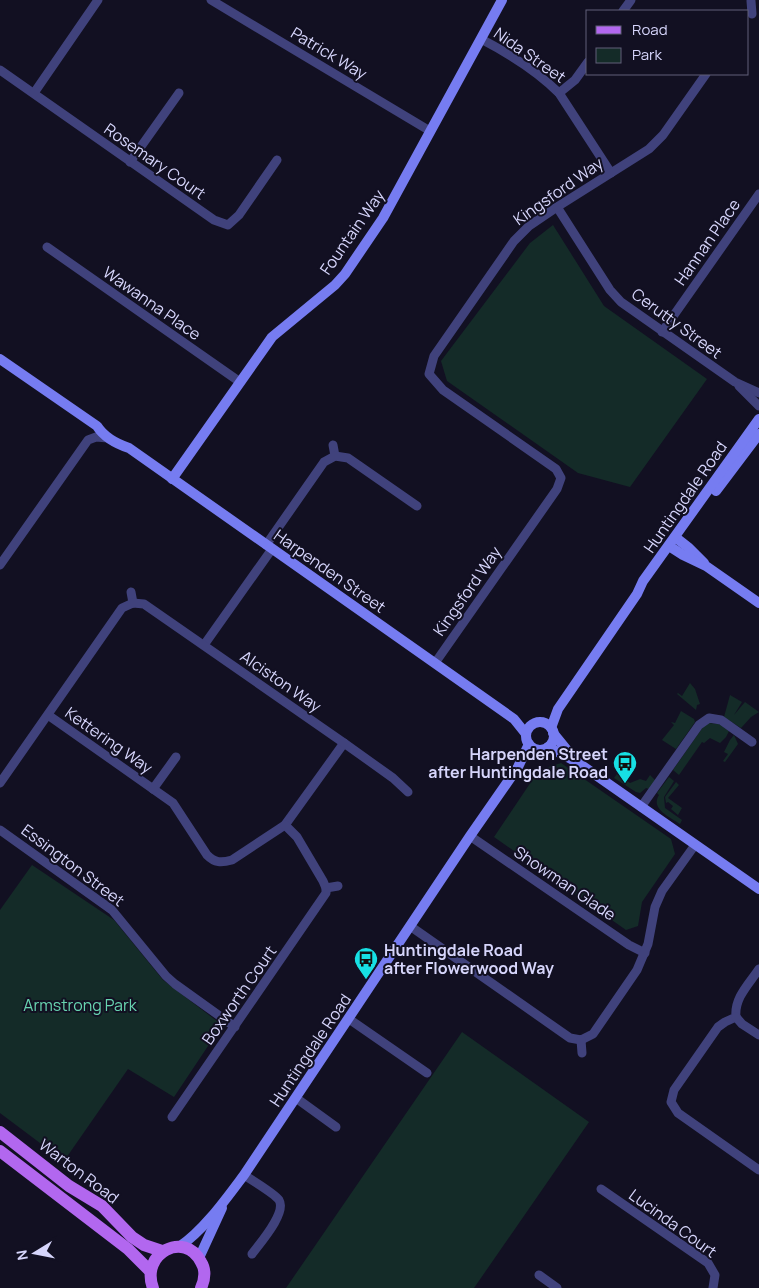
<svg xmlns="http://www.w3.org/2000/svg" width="759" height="1288" font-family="Manrope,sans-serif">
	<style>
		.green { fill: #142b28 }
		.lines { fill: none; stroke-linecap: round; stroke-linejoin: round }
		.street { stroke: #40427c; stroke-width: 9 }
		.secondary { stroke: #767cf1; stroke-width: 10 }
		.primary { stroke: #b267ef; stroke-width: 12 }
		.labels { text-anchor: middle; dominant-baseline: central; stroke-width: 4; stroke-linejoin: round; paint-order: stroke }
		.street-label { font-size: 16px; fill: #d6d5fb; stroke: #121022 }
		.poi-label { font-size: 16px; font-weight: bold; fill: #d6d5fb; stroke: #121022; text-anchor: end }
		.park-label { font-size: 16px; fill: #68d3b0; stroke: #121022 }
	</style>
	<rect width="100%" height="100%" fill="#121022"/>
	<!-- green -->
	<g class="green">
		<polygon points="553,225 604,306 707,379 630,487 578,473 447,381 441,361 530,243"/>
		<polygon points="690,683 695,689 700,704 697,705 696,710 677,694 678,693 682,696"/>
		<polygon points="730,695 742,702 734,715 745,702 759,712 751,717 741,728 724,717"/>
		<polygon points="681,711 694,719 695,722 676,749 662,740 674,725 671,722 675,723"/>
		<polygon points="708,723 719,724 729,731 726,737 720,743 710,738 704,743 702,742 679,775 673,770 703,727"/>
		<polygon points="734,735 738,744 725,762 723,761 728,754 724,752 730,740"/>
		<polygon points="561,763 671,839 675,854 642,902 638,926 626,930 494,837 539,770"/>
		<polygon points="617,774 630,783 640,779 646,781 650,775 655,780 649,789 646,788 640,793 636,792 614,778"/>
		<path d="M669 777 674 781 664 797 665 808 682 820 680 824C670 817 650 809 659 795L657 793Z"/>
		<polygon points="676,782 679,785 668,798 682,808 678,815 671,809 673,806 668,802 666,803 665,797"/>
		<polygon points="32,865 114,920 163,980 222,1025 174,1097 128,1069 64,1161 0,1113 0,910"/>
		<polygon points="462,1032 589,1122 474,1288 286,1288"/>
	</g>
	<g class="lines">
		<!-- street -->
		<g class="street">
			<polyline points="211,0 430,131"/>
			<polyline points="751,1 752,14"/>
			<polyline points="623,11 631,0"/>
			<path d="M481 39C508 53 537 71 559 93L611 173"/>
			<polyline points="0,70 214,220 228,225 239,215 277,160"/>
			<polyline points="34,93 98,0"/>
			<polyline points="559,93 575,80 588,62"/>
			<polyline points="130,162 179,93"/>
			<polyline points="557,207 610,290 621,302 735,382 759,393"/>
			<polyline points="47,247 240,382"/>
			<polyline points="662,332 759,194"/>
			<polyline points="739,386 759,406"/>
			<polyline points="333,445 335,456"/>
			<polyline points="266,545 324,462 335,456 348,458 417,506"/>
			<polyline points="0,565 88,440 96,437 108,438"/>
			<polyline points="131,592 133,603"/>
			<polyline points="204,645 272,549"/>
			<polyline points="435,663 557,489 561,478 556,469 443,390 429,374 434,356 514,241 529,226 557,207 649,149 663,135 706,74"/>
			<path d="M48 715 173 803 207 855C215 863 221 863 232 860L285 825 344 743"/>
			<polyline points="0,783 122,608 133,603 144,604 344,743 393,778 408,792"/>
			<polyline points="153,789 176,757"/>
			<polyline points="641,807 699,725 709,718 721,720 752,742"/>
			<polyline points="0,830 112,910 166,976 175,984 235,1027"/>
			<polyline points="470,836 629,945 645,953"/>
			<polyline points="326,888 338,886"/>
			<polyline points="410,926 570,1038 581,1040 593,1034 637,970 648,944 655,907 662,891 695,845"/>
			<path d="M759 969C749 984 734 998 736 1017L725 1022 718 1027 674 1090 671 1102 678 1113 759 1170"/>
			<polyline points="736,1017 742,1024 759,1035"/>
			<polyline points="349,1019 427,1073"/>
			<polyline points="581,1040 582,1053"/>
			<polyline points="296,1098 336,1127"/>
			<polyline points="172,1117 326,893 326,888 323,881 297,837 285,825"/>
			<path d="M244 1175C252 1180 275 1194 279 1200 287 1213 260 1243 252 1254"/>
			<polyline points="601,1189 708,1263 715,1275 713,1288"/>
			<polyline points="539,1275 557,1288"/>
		</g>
		<!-- secondary -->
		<g class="secondary">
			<path d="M0 359 97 426C104 437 117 444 129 448L514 719 526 734"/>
			<polyline points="172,479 272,337 335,285 345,274 383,218 502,0"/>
			<polyline points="716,491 759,434"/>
			<polyline points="675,537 689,548 704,563"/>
			<polyline points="669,546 683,555 706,566 759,603"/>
			<circle cx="540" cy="736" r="14"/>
			<polyline points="551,728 558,709 637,594 643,581 759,419"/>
			<polyline points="553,733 575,760"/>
			<polyline points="548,747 577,762 759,889"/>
			<path d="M179 1247C204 1230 226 1199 244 1175L470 836 518 767 529 744"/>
			<polyline points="199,1258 222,1208"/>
		</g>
		<!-- primary -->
		<g class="primary">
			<polyline points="0,1132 69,1186 102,1206 132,1237 144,1245 162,1251"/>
			<polyline points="0,1151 128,1249 150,1271"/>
			<path d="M153 1288C140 1253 185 1230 201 1262 206 1270 205 1279 201 1288"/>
		</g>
	</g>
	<!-- icons -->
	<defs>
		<g id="bus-pin" transform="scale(1.25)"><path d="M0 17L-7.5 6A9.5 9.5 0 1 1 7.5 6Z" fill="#17e0e4" stroke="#121022"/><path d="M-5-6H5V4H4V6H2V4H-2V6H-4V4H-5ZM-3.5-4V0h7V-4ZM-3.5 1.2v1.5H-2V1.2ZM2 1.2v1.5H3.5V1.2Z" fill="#111"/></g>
	</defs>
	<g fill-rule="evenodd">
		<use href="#bus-pin" x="625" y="763"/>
		<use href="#bus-pin" x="366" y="959"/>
	</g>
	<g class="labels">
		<!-- street labels -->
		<g class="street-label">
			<text transform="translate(329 53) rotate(31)">Patrick Way</text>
			<text transform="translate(530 55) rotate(35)">Nida Street</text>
			<text transform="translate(155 161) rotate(35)">Rosemary Court</text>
			<text transform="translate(558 191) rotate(-35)">Kingsford Way</text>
			<text transform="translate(352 232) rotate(-55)">Fountain Way</text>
			<text transform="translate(707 242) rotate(-55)">Hannan Place</text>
			<text transform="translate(152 303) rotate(35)">Wawanna Place</text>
			<text transform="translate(677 323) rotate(36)">Cerutty Street</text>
			<text transform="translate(685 497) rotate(-55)">Huntingdale Road</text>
			<text transform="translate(330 571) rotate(35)">Harpenden Street</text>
			<text transform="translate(467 591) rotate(-55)">Kingsford Way</text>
			<text transform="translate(281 681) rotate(35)">Alciston Way</text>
			<text transform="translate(109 740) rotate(35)">Kettering Way</text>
			<text transform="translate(73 865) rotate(37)">Essington Street</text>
			<text transform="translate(565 883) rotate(34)">Showman Glade</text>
			<text transform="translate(239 995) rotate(-55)">Boxworth Court</text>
			<text transform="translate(310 1050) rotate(-56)">Huntingdale Road</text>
			<text transform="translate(79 1171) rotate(37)">Warton Road</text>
			<text transform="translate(673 1223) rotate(36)">Lucinda Court</text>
		</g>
		<!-- poi labels -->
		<g class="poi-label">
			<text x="608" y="754">Harpenden Street<tspan x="608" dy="18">after Huntingdale Road</tspan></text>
			<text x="384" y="950" text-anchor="start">Huntingdale Road<tspan x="384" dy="18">after Flowerwood Way</tspan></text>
		</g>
		<!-- park labels -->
		<g class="park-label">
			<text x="80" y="1005">Armstrong Park</text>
		</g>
	</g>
	<!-- legend -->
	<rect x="586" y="10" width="162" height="65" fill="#121022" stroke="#605f79"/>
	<rect x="596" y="26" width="25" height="8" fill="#b267ef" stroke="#605f79"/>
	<text x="632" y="35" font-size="15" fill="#d6d5fb">Road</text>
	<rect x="596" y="48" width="25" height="15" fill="#142b28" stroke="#605f79"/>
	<text x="632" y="60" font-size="15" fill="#d6d5fb">Park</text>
	<!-- north arrow -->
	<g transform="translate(35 1253) rotate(260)" stroke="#121022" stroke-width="4" paint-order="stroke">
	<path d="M0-4L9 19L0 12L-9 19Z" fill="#d6d5fb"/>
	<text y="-8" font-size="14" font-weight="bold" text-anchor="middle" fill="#d6d5fb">N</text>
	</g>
</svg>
